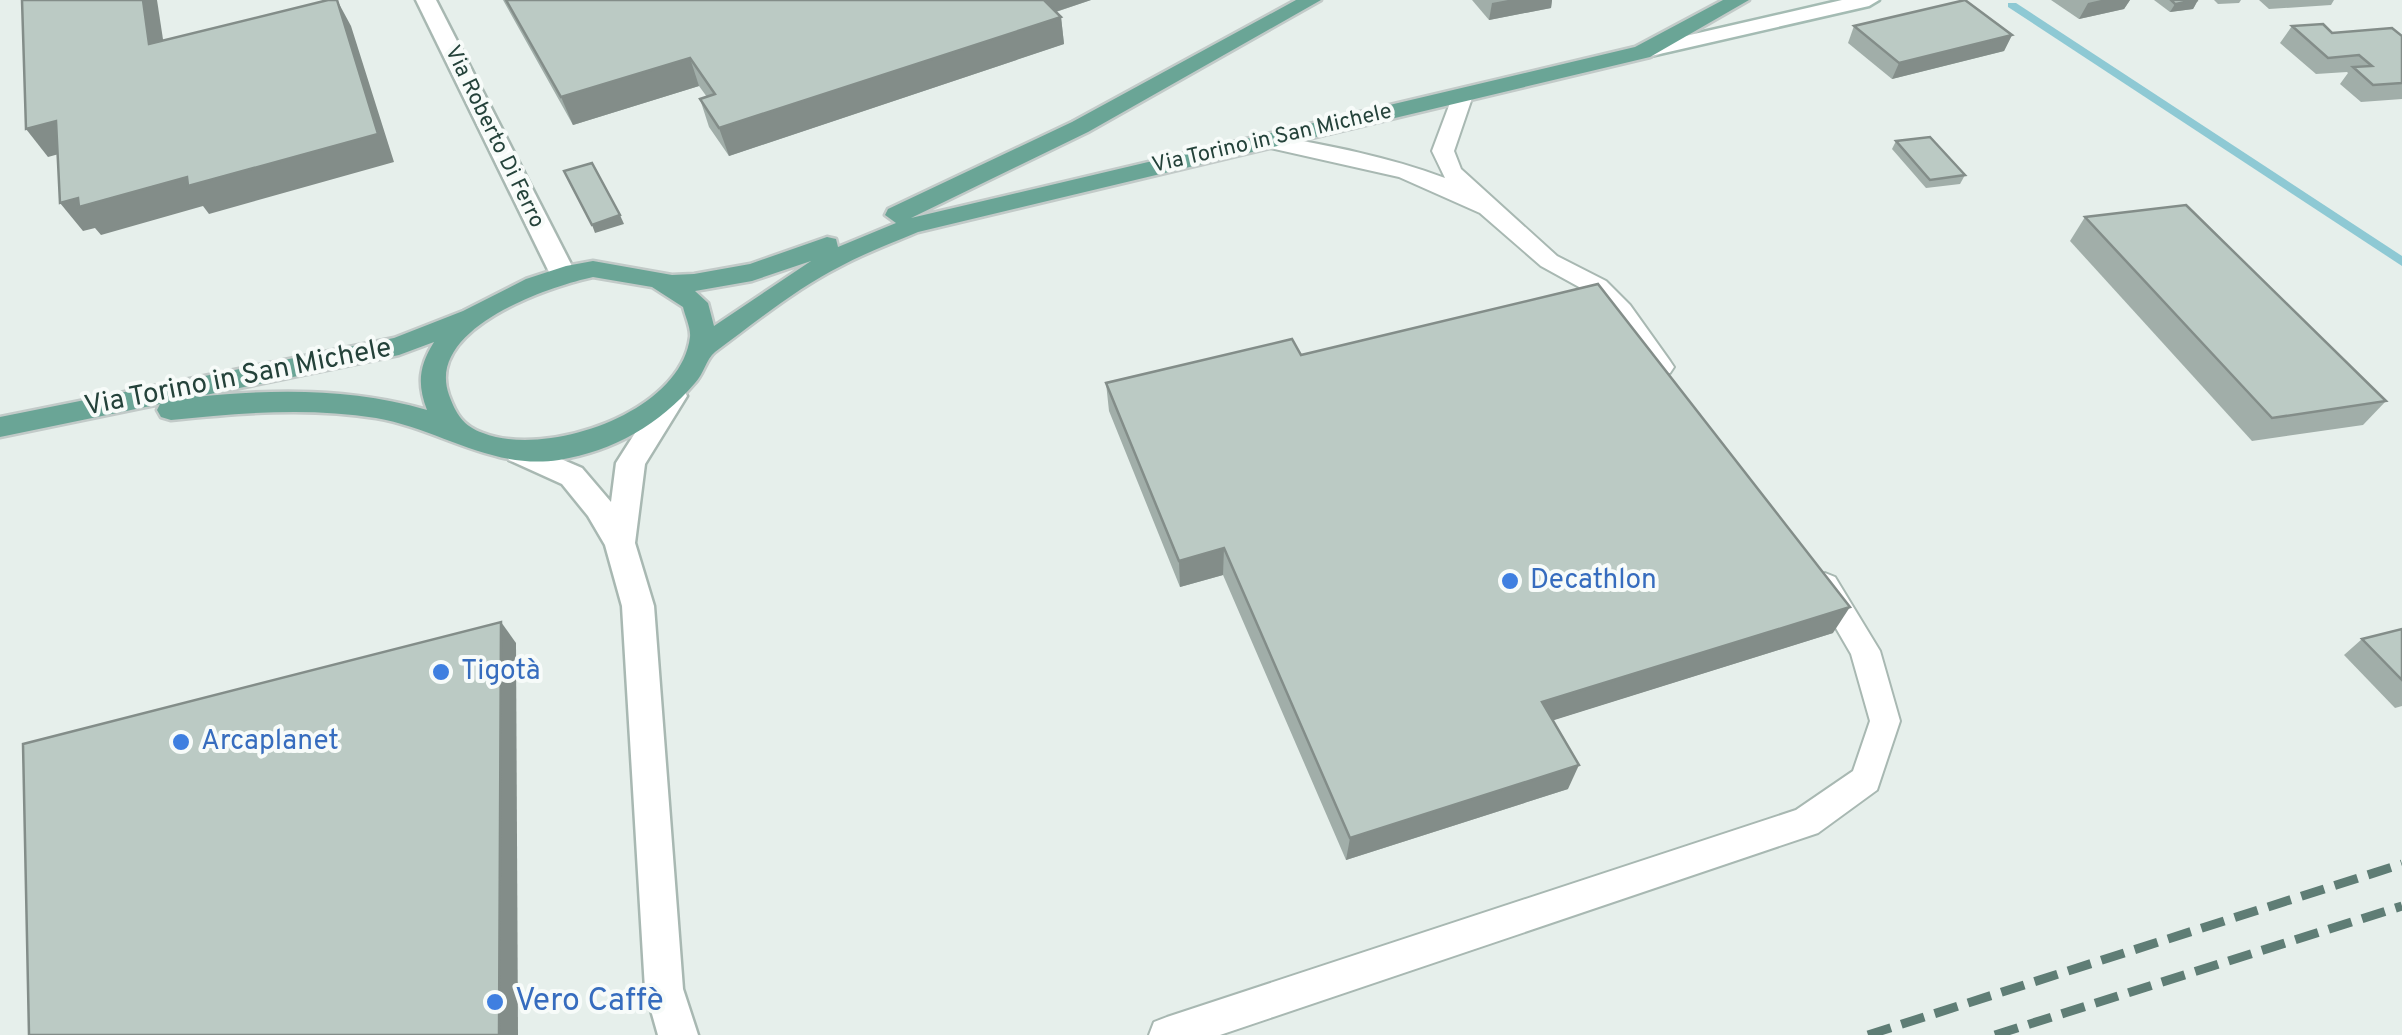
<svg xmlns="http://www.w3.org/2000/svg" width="2402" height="1035" font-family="Overpass,sans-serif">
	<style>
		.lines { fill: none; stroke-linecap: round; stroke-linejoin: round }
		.stream { fill: #8ec9d4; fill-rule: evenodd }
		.lane-casing { stroke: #a8b8b2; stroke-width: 4 }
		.street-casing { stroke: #a8b8b2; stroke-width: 5 }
		.secondary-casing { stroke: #a4bbb3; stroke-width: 5 }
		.primary-casing { stroke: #c2cac8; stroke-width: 5 }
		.lane { fill: #fff; fill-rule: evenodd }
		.street { fill: #fff; fill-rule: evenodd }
		.secondary { fill: #fff; fill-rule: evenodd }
		.primary { fill: #6aa596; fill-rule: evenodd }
		.rail { stroke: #5f7d75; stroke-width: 9; stroke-dasharray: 24 11; stroke-linecap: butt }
		.wall { fill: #a1aea9 }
		.shaded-wall { fill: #838d89 }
		.building { fill: #bbcac4; stroke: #838d89; stroke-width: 2.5 }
		.shop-dot { fill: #3f7fe0; stroke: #f7fbf9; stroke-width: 4 }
		.labels { text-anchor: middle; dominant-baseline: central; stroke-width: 8; stroke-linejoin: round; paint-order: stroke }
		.far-street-label { font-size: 22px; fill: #24423a; stroke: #f7fbf9 }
		.street-label { font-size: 28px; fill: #24423a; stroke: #f7fbf9 }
		.shop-label { font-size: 28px; fill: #366cbe; stroke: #f7fbf9; text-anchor: start }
		.near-shop-label { font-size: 32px; fill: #366cbe; stroke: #f7fbf9; text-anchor: start }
	</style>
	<rect width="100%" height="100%" fill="#e6efeb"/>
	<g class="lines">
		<!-- stream -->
		<polygon class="stream" points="2008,3 2016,3 2402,256 2402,266 2008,7"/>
		<!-- lane casing -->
		<g class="lane-casing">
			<g id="lane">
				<path d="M1463 89 1473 95 1454 151 1461 169 1557 256 1606 281 1630 305 1670 361 1674 367 1670 373H1652L1612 317 1590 293 1541 266 1480 213 1399 177 1257 145 1254 140 1265 134C1326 145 1387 156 1445 178L1432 151 1453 95Z"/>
				<polygon points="1825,573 1835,577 1880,651 1900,721 1877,790 1818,833 1220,1035 1149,1035 1154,1022 1167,1017 1796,810 1853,771 1870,721 1851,654 1811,585 1815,577"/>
			</g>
		</g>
		<!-- street casing -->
		<g class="street-casing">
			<g id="street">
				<polygon points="416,0 436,0 576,274 572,280 554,280 550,274"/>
				<polygon points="673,386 683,389 687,396 645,464 635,543 654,606 683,989 698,1035 658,1035 645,989 622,606 605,545 588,516 562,484 509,460 505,452 509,444 519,441 582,468 611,502 616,463 663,389"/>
			</g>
		</g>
		<!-- secondary casing -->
		<g class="secondary-casing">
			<polygon id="secondary" points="1842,0 1879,0 1869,6 1642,58 1631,52 1642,46"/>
		</g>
		<!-- primary casing -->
		<g class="primary-casing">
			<path id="primary" d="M1296 0H1321L1088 132 911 218 1635 47 1723 0H1749L1650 57 918 232C892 243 865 253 841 266 797 288 754 323 715 352 706 359 704 374 695 383 660 424 614 451 559 460 491 470 440 429 376 418 308 407 239 413 171 420L161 417 157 410 160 404 0 437V417L394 338 463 311 526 279 566 266 593 261 672 275 694 274 750 264 827 237 836 239 838 247 896 223 885 215 888 209 1072 122ZM811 261 714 326 708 303 695 291 752 281ZM593 277 652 287 683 307C685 316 691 328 690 337 681 413 546 458 483 433 463 426 456 414 449 395 425 329 547 287 593 277ZM434 342C419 366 417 384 427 410 351 388 274 389 196 397L399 355Z"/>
		</g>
		<!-- lane -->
		<use href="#lane" class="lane"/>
		<!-- street -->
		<use href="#street" class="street"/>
		<!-- secondary -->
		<use href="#secondary" class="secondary"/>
		<!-- primary -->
		<use href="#primary" class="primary"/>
		<!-- rail -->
		<g class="rail">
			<polyline points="1868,1035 2402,864"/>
			<polyline points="1995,1035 2402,906"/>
		</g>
	</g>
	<!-- wall -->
	<g class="wall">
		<polygon points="503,0 1091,0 1056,12 1061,17 1064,44 729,156 709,127 700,99 707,97 699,86 573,125"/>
		<polygon points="1472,0 1552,0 1551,8 1489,20"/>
		<polygon points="2051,0 2130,0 2124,9 2079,19"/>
		<polygon points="2154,0 2198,0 2193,9 2170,12"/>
		<polygon points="2214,0 2241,0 2239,3 2218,4"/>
		<polygon points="2259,0 2334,0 2331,5 2269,9"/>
		<polygon points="1854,26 2012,35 2004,51 1892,79 1848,43"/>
		<polygon points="2292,26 2332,33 2402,36 2402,99 2361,102 2340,84 2348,73 2347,72 2316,74 2280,43"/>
		<polygon points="1896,141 1965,175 1960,184 1926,188 1892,149"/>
		<polygon points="2085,217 2386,401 2363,425 2252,441 2070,241"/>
		<polygon points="1301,355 1833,633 1553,720 1568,789 1346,860 1223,575 1180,587 1109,411 1106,383"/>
		<polygon points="2402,629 2402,706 2395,708 2344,655 2362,639"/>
	</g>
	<!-- shaded-wall -->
	<g class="shaded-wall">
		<polygon points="143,0 157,0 168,72 149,44"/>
		<polygon points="337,0 351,26 394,162 209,214 203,206 101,235 95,228 83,231 60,203"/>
		<polygon points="1035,0 1091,0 1037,18"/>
		<polygon points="1508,0 1552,0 1551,8 1489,20 1492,3"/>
		<polygon points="2101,0 2130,0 2124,9 2079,19 2088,3"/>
		<polygon points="2198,0 2193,9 2170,12 2175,4"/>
		<polygon points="1061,17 1064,44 729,156 719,128"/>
		<polygon points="2012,35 2004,51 1892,79 1899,63"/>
		<polygon points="690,58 699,86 573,125 561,97"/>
		<polygon points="56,121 77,149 48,157 26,129"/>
		<polygon points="620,215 624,224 595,233 592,225"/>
		<polygon points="1224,548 1223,575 1180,587 1179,561"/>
		<polygon points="1850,607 1833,633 1532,727 1542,702"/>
		<polygon points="501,622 516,643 518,1035 499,1035"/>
		<polygon points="1579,765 1568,789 1346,860 1350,838"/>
	</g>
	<!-- building -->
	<g class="building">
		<polygon points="22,0 143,0 149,44 328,0 337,0 378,134 188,186 187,177 79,207 78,198 60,203 56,121 26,129"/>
		<polygon points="506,0 1044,0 1061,17 719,128 700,99 715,94 690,58 561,97"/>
		<polygon points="1965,0 2012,35 1899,63 1854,26"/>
		<polygon points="2171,0 2198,0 2175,4"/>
		<polygon points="2323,24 2332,33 2392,28 2402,36 2402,83 2373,85 2353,67 2372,66 2359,55 2328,58 2292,26"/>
		<polygon points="1930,137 1965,175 1930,180 1896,141"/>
		<polygon points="592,163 620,215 592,225 564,171"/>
		<polygon points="2186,205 2386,401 2272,418 2085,217"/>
		<polygon points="1598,284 1850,607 1542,702 1579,765 1350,838 1224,548 1179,561 1106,383 1292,339 1301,355"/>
		<polygon points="501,622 499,1035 29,1035 23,744"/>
		<polygon points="2402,629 2402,680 2362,639"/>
	</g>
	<!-- markers -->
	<g class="shop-dot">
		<circle cx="1510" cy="581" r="10"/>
		<circle cx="441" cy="672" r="10"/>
		<circle cx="181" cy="742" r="10"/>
		<circle cx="495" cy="1002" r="10"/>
	</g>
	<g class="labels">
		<!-- far-street labels -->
		<g class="far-street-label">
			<text transform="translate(494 137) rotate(64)">Via Roberto Di Ferro</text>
			<text transform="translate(1272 139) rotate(-13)">Via Torino in San Michele</text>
		</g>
		<!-- street labels -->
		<g class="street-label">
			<text transform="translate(238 378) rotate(-11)">Via Torino in San Michele</text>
		</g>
		<!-- shop labels -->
		<g class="shop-label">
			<text x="1530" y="581">Decathlon</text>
			<text x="461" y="672">Tigotà</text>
			<text x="201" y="742">Arcaplanet</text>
		</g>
		<!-- near-shop labels -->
		<g class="near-shop-label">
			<text x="515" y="1002">Vero Caffè</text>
		</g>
	</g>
</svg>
